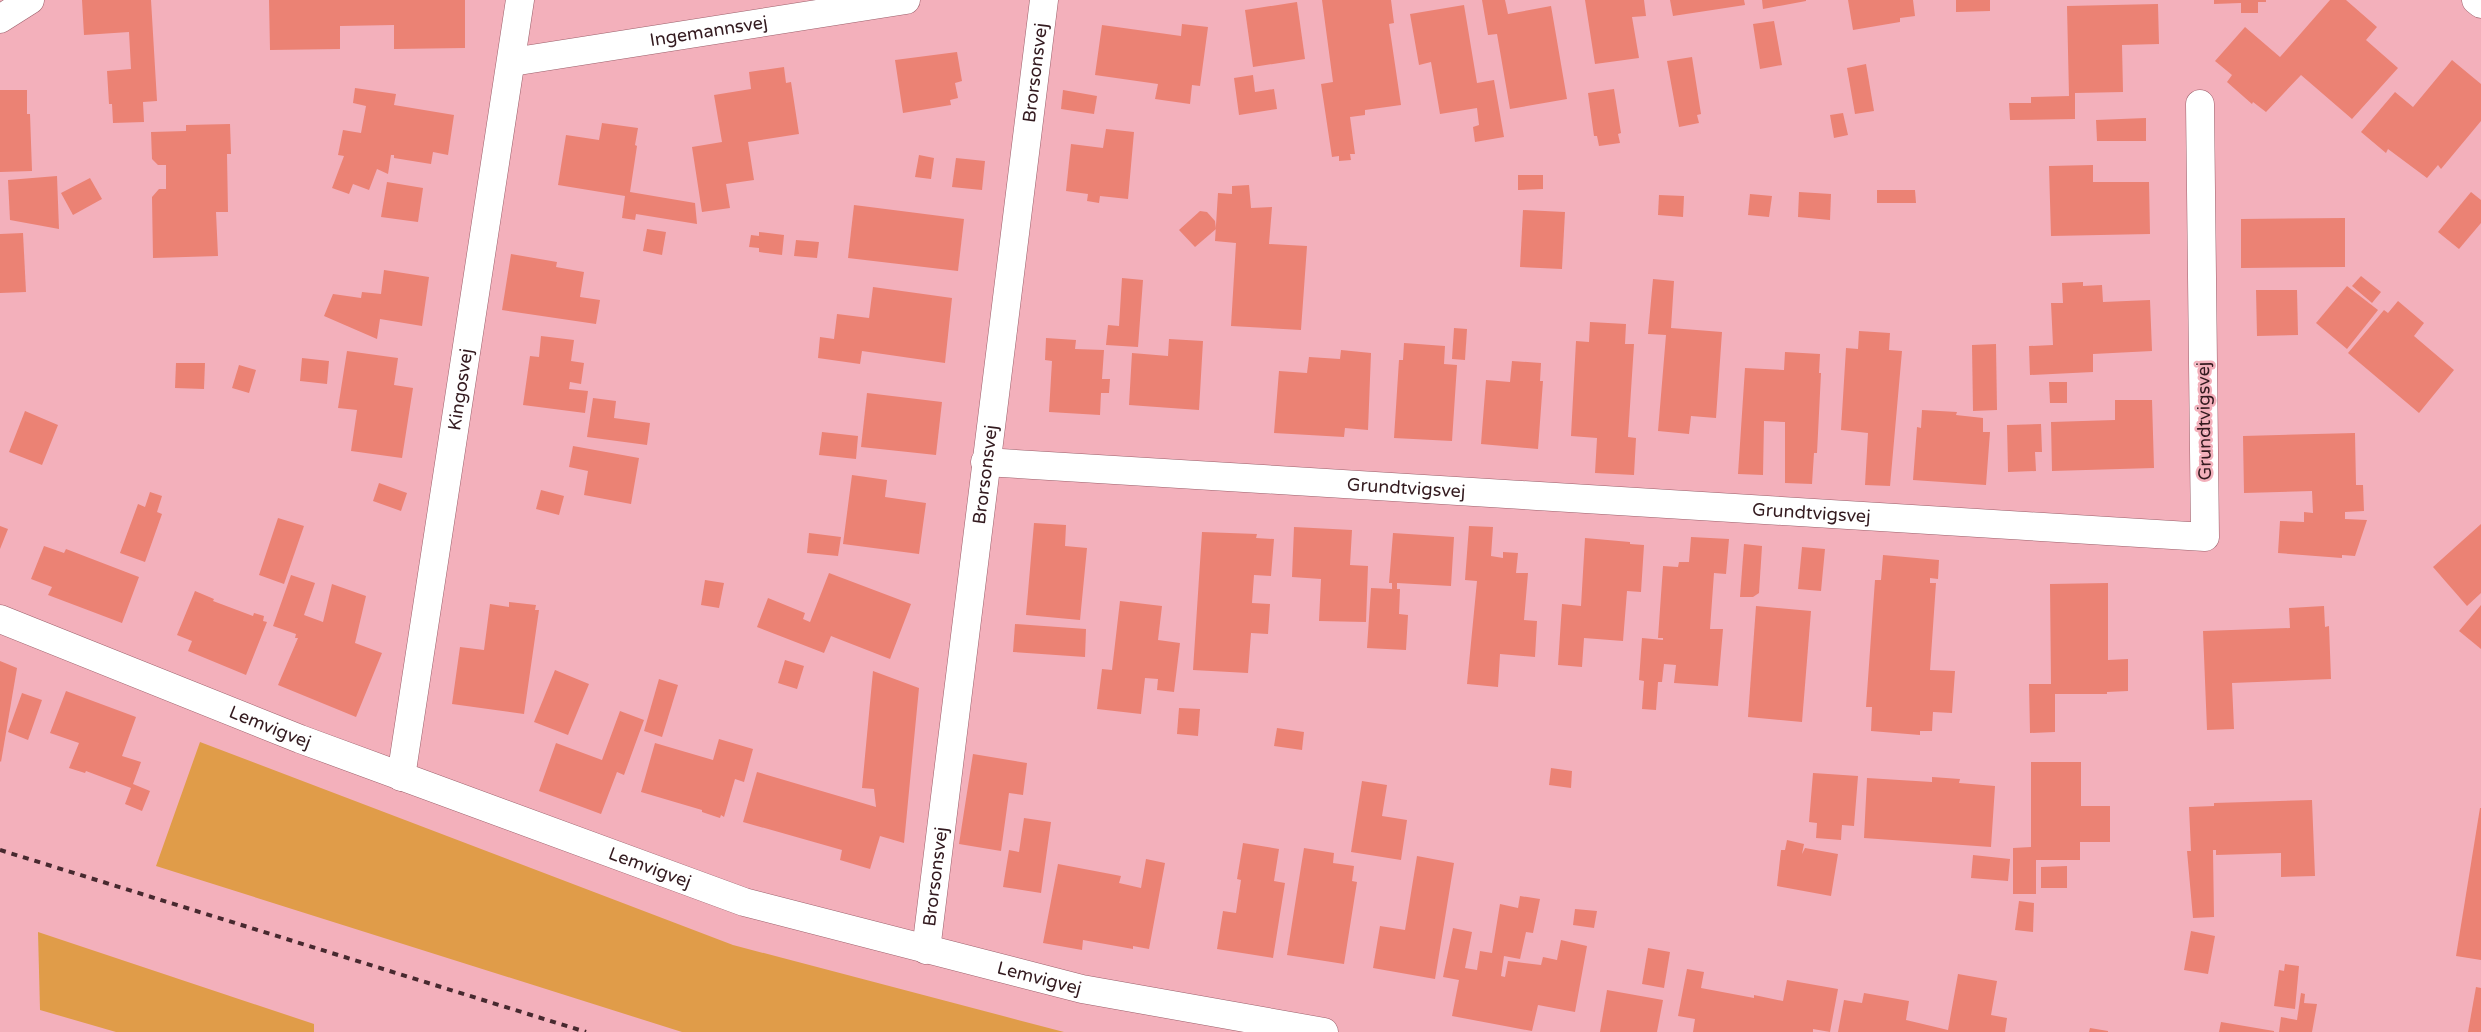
<svg xmlns="http://www.w3.org/2000/svg" width="2481" height="1032" font-family="'Varela Round',sans-serif">
	<style>
		.green { fill: #e09c49 }
		.building { fill: #eb8274 }
		.lines { fill: none; stroke-linecap: round; stroke-linejoin: round }
		.minor-casing { stroke: #9b5f6a; stroke-width: 29 }
		.minor { stroke: #fff; stroke-width: 28 }
		.rail { stroke: #47292f; stroke-width: 4; stroke-dasharray: 6 6; stroke-linecap: butt }
		.labels { text-anchor: middle; dominant-baseline: central; stroke-width: 5; stroke-linejoin: round; paint-order: stroke }
		.street-label { font-size: 18px; fill: #331a1f; stroke: #f3b0bb }
	</style>
	<rect width="100%" height="100%" fill="#f3b0bb"/>
	<!-- green -->
	<g class="green">
		<polygon points="200,742 733,945 1064,1032 682,1032 156,866"/>
		<polygon points="38,932 314,1024 314,1032 116,1032 40,1010"/>
	</g>
	<!-- building -->
	<g class="building">
		<polygon points="82,0 151,0 157,101 143,102 144,122 113,123 112,104 109,104 107,71 131,69 129,32 84,35"/>
		<polygon points="269,0 465,0 465,48 394,49 394,25 340,26 340,49 270,50"/>
		<polygon points="1322,0 1391,0 1394,23 1389,24 1401,105 1365,110 1365,115 1350,117 1355,154 1350,154 1351,160 1339,161 1339,156 1332,157 1321,84 1333,82"/>
		<polygon points="1482,0 1505,0 1508,14 1551,6 1567,99 1510,109 1497,34 1488,35"/>
		<polygon points="1585,0 1644,0 1646,16 1632,17 1639,58 1595,64"/>
		<polygon points="1670,0 1744,0 1745,5 1673,16"/>
		<polygon points="1762,0 1806,0 1806,1 1763,9"/>
		<polygon points="1848,0 1913,0 1915,16 1900,18 1900,22 1853,30"/>
		<polygon points="1956,0 1990,0 1990,11 1956,12"/>
		<polygon points="2214,0 2266,0 2266,2 2258,2 2258,13 2241,13 2241,3 2214,4"/>
		<polygon points="2330,0 2346,0 2377,27 2366,40 2398,68 2352,119 2301,75 2266,112 2253,102 2252,104 2227,82 2232,75 2215,61 2245,27 2280,57"/>
		<polygon points="1297,2 1305,59 1253,67 1245,10"/>
		<polygon points="2158,4 2159,44 2122,45 2123,92 2075,93 2075,119 2010,120 2009,103 2031,103 2031,97 2069,96 2067,6"/>
		<polygon points="1464,5 1477,83 1494,80 1504,137 1475,142 1473,127 1479,125 1477,108 1440,114 1431,62 1419,65 1410,14"/>
		<polygon points="1774,21 1782,65 1760,69 1753,24"/>
		<polygon points="1182,24 1208,27 1200,86 1192,85 1190,104 1155,99 1158,84 1095,75 1102,25 1181,36"/>
		<polygon points="957,52 962,81 955,83 958,98 950,100 951,105 903,113 895,60"/>
		<polygon points="1692,57 1701,114 1697,115 1699,123 1679,127 1667,61"/>
		<polygon points="2452,60 2481,84 2481,121 2441,169 2438,165 2427,178 2388,149 2386,153 2361,132 2395,92 2413,107"/>
		<polygon points="1866,64 1874,111 1855,114 1847,68"/>
		<polygon points="784,67 786,83 791,82 799,134 748,142 754,180 726,184 730,208 702,212 692,147 722,142 714,95 751,89 749,72"/>
		<polygon points="1253,75 1255,92 1274,89 1277,109 1239,115 1234,78"/>
		<polygon points="355,88 396,94 394,105 454,115 448,155 433,152 431,164 394,158 394,155 391,155 388,174 377,169 369,190 353,184 349,194 332,188 344,156 338,155 343,130 361,133 366,106 353,103"/>
		<polygon points="1614,89 1621,133 1618,134 1620,143 1599,146 1597,136 1594,136 1588,93"/>
		<polygon points="0,90 27,90 27,114 30,114 32,171 0,172"/>
		<polygon points="1063,90 1097,96 1094,114 1061,109"/>
		<polygon points="1843,113 1848,135 1834,138 1830,115"/>
		<polygon points="2146,118 2146,141 2097,141 2096,120"/>
		<polygon points="602,123 638,128 635,145 637,146 630,192 695,203 697,224 636,214 635,220 622,218 625,196 558,185 566,135 599,140"/>
		<polygon points="230,124 231,154 227,154 228,212 216,212 218,256 153,258 152,197 159,189 166,189 166,165 158,165 152,159 151,132 186,131 186,125"/>
		<polygon points="1106,129 1134,132 1128,199 1100,196 1099,203 1087,201 1088,194 1066,191 1071,144 1103,148"/>
		<polygon points="919,155 934,158 931,179 915,177"/>
		<polygon points="956,158 985,161 982,190 952,187"/>
		<polygon points="2093,165 2093,182 2149,182 2150,234 2051,236 2049,166"/>
		<polygon points="1518,175 1543,175 1543,189 1518,190"/>
		<polygon points="57,176 59,229 10,220 8,180"/>
		<polygon points="90,178 102,199 73,215 61,193"/>
		<polygon points="387,182 423,188 418,222 381,217"/>
		<polygon points="1249,185 1251,208 1272,207 1269,244 1307,246 1301,330 1231,326 1236,243 1215,241 1218,193 1232,194 1232,186"/>
		<polygon points="1877,190 1915,190 1916,203 1877,203"/>
		<polygon points="1799,192 1831,194 1830,220 1798,217"/>
		<polygon points="2471,192 2481,200 2481,223 2459,249 2438,232"/>
		<polygon points="1750,194 1772,196 1769,217 1748,215"/>
		<polygon points="1659,195 1684,196 1683,217 1658,215"/>
		<polygon points="854,205 964,219 958,271 848,258"/>
		<polygon points="1523,210 1565,212 1562,269 1520,267"/>
		<polygon points="1200,211 1207,212 1215,221 1216,229 1195,247 1179,230"/>
		<polygon points="2345,218 2345,267 2241,268 2241,219"/>
		<polygon points="647,229 666,232 662,255 643,251"/>
		<polygon points="759,232 784,235 782,255 759,252 759,248 749,247 751,235 759,236"/>
		<polygon points="23,233 26,292 0,293 0,234"/>
		<polygon points="796,240 819,242 817,258 794,256"/>
		<polygon points="511,254 557,262 556,267 584,272 580,297 600,300 596,324 502,310"/>
		<polygon points="384,270 429,277 422,326 380,319 377,339 324,316 333,294 361,298 362,292 381,294"/>
		<polygon points="2361,276 2381,292 2372,303 2352,286"/>
		<polygon points="1122,278 1143,280 1138,347 1106,345 1108,325 1119,326"/>
		<polygon points="1653,279 1674,281 1671,328 1722,332 1716,418 1691,416 1689,434 1658,431 1666,335 1648,334"/>
		<polygon points="2083,282 2083,286 2102,285 2103,302 2150,300 2152,351 2093,354 2093,372 2030,375 2029,346 2053,345 2051,303 2063,303 2062,283"/>
		<polygon points="2347,286 2378,310 2347,349 2316,323"/>
		<polygon points="873,287 952,298 945,363 862,351 860,364 818,358 820,337 834,339 837,314 869,318"/>
		<polygon points="2256,290 2297,290 2298,335 2257,336"/>
		<polygon points="2398,301 2424,323 2414,336 2454,370 2419,413 2348,353 2384,310 2388,313"/>
		<polygon points="1590,322 1626,324 1625,344 1634,344 1628,437 1636,438 1634,475 1595,473 1597,438 1571,436 1576,341 1589,342"/>
		<polygon points="1454,328 1467,329 1465,360 1452,359"/>
		<polygon points="1859,331 1890,333 1889,350 1902,351 1890,486 1865,485 1868,433 1841,430 1846,348 1858,349"/>
		<polygon points="541,336 574,340 571,361 584,363 581,384 570,382 569,389 588,391 585,413 523,405 530,356 539,357"/>
		<polygon points="1046,338 1076,340 1075,349 1104,350 1102,379 1110,379 1109,393 1101,393 1100,415 1049,412 1052,361 1045,360"/>
		<polygon points="1169,339 1203,341 1199,410 1129,405 1132,353 1168,356"/>
		<polygon points="1404,343 1445,346 1444,364 1457,365 1452,441 1394,438 1399,360 1403,360"/>
		<polygon points="1996,344 1997,410 1973,411 1972,345"/>
		<polygon points="1341,350 1371,353 1368,430 1345,428 1344,437 1274,433 1279,371 1307,373 1309,357 1340,359"/>
		<polygon points="347,351 398,358 394,385 413,388 402,458 351,451 357,410 338,408"/>
		<polygon points="1785,352 1820,354 1819,373 1821,373 1817,453 1814,453 1812,484 1785,483 1785,422 1764,421 1763,475 1738,474 1745,368 1784,370"/>
		<polygon points="302,358 329,361 327,384 300,381"/>
		<polygon points="1512,361 1541,363 1540,381 1543,381 1538,449 1481,444 1486,380 1510,382"/>
		<polygon points="176,363 205,363 204,389 175,388"/>
		<polygon points="239,365 256,370 249,393 232,388"/>
		<polygon points="2049,382 2067,382 2067,403 2050,403"/>
		<polygon points="867,393 942,402 936,455 861,447"/>
		<polygon points="593,398 616,401 614,418 650,423 647,445 587,437"/>
		<polygon points="2115,400 2152,400 2154,468 2052,471 2051,422 2115,420"/>
		<polygon points="1922,410 1957,412 1956,415 1983,418 1983,432 1990,432 1986,485 1913,480 1917,427 1921,428"/>
		<polygon points="25,411 58,425 42,465 9,452"/>
		<polygon points="2041,424 2042,452 2035,452 2036,471 2008,472 2007,425"/>
		<polygon points="822,432 858,436 856,459 819,455"/>
		<polygon points="2355,433 2356,485 2363,485 2364,511 2345,512 2345,519 2367,520 2355,556 2342,555 2342,558 2278,553 2280,521 2304,522 2304,512 2313,513 2312,491 2244,493 2243,436"/>
		<polygon points="573,446 639,458 631,504 584,495 588,471 569,467"/>
		<polygon points="852,475 887,480 885,497 926,503 919,554 843,544"/>
		<polygon points="379,483 407,493 401,511 373,501"/>
		<polygon points="541,490 564,496 559,515 536,509"/>
		<polygon points="150,492 162,496 157,512 162,514 145,562 120,553 138,504 145,507"/>
		<polygon points="278,518 304,526 284,584 259,575"/>
		<polygon points="1034,523 1066,525 1065,546 1087,548 1080,620 1026,615"/>
		<polygon points="2481,524 2481,593 2467,606 2433,567"/>
		<polygon points="0,526 8,529 0,549"/>
		<polygon points="1469,526 1493,527 1491,556 1503,558 1503,552 1518,553 1516,573 1528,573 1524,620 1537,621 1535,657 1500,654 1498,687 1467,684 1477,581 1465,580"/>
		<polygon points="1294,527 1352,530 1350,565 1368,566 1366,622 1319,621 1321,579 1292,577"/>
		<polygon points="1202,532 1257,534 1256,538 1274,539 1271,576 1254,575 1252,603 1270,604 1268,634 1251,633 1248,673 1193,670"/>
		<polygon points="809,533 841,537 838,556 807,553"/>
		<polygon points="1393,533 1454,537 1451,586 1397,583 1397,589 1400,589 1399,614 1408,615 1406,650 1367,648 1371,588 1392,589 1392,583 1389,583"/>
		<polygon points="1691,537 1729,539 1726,574 1714,573 1710,629 1723,629 1718,686 1674,683 1676,665 1664,664 1662,682 1658,682 1656,710 1642,709 1644,681 1639,680 1642,638 1663,640 1663,638 1658,638 1663,566 1678,567 1679,562 1689,562"/>
		<polygon points="1585,538 1630,542 1630,544 1644,545 1641,592 1627,591 1623,641 1584,638 1582,667 1558,665 1562,604 1581,606"/>
		<polygon points="1744,544 1762,546 1759,593 1753,597 1740,597"/>
		<polygon points="44,546 64,553 66,549 139,577 122,623 48,595 52,587 31,579"/>
		<polygon points="1802,547 1825,549 1821,591 1798,589"/>
		<polygon points="1883,555 1939,560 1938,579 1930,578 1930,583 1936,583 1930,670 1955,671 1952,713 1933,712 1932,731 1920,731 1920,735 1871,731 1872,707 1866,707 1875,580 1881,580"/>
		<polygon points="829,573 911,604 890,659 831,636 824,653 757,627 768,598 805,613 803,619 810,622"/>
		<polygon points="291,575 315,583 304,615 323,622 332,584 366,596 355,643 382,653 356,717 278,685 298,638 295,638 296,634 273,626"/>
		<polygon points="705,580 724,583 719,608 701,605"/>
		<polygon points="2108,583 2108,660 2128,659 2128,691 2107,692 2107,694 2055,694 2055,732 2030,733 2029,684 2051,684 2050,584"/>
		<polygon points="195,591 214,599 213,601 253,616 254,613 264,616 263,621 267,622 246,675 188,651 192,641 177,635"/>
		<polygon points="1120,601 1162,606 1158,640 1180,643 1174,692 1157,690 1158,679 1145,678 1141,714 1097,709 1102,669 1112,670"/>
		<polygon points="509,602 536,605 535,610 539,610 524,714 452,704 460,647 484,650 490,604 509,607"/>
		<polygon points="2481,605 2481,649 2459,631"/>
		<polygon points="1756,606 1811,611 1802,722 1748,717"/>
		<polygon points="2324,606 2325,627 2329,626 2331,679 2232,683 2234,729 2207,730 2203,631 2290,628 2289,608"/>
		<polygon points="1015,624 1086,629 1085,657 1013,652"/>
		<polygon points="785,660 804,666 797,689 778,683"/>
		<polygon points="0,661 17,668 1,762 0,761"/>
		<polygon points="555,670 589,684 568,735 534,722"/>
		<polygon points="873,671 919,688 904,843 880,836 870,869 840,860 842,850 743,822 757,772 876,807 874,789 862,788"/>
		<polygon points="659,679 678,685 662,737 644,731"/>
		<polygon points="66,691 136,717 122,756 141,762 133,784 150,791 142,811 125,804 131,788 86,771 85,773 69,768 79,743 50,733"/>
		<polygon points="22,693 42,700 28,740 8,732"/>
		<polygon points="1179,708 1200,709 1198,736 1177,734"/>
		<polygon points="620,711 644,720 624,775 617,772 601,814 539,791 556,743 602,760"/>
		<polygon points="1277,728 1304,732 1302,750 1274,746"/>
		<polygon points="719,739 753,749 744,782 735,779 724,817 721,815 720,818 702,812 702,810 641,792 655,743 713,760"/>
		<polygon points="973,754 1027,763 1023,795 1009,793 1001,851 959,844"/>
		<polygon points="2031,762 2081,762 2081,806 2110,806 2110,842 2080,842 2080,860 2036,860 2036,894 2013,894 2013,848 2031,847"/>
		<polygon points="1551,768 1572,771 1571,788 1549,785"/>
		<polygon points="1813,773 1858,776 1854,826 1842,825 1841,840 1816,838 1817,823 1809,822"/>
		<polygon points="1932,777 1960,779 1959,783 1995,786 1991,847 1864,838 1867,778 1932,782"/>
		<polygon points="1362,781 1387,785 1382,816 1407,820 1401,860 1351,852"/>
		<polygon points="2312,800 2315,876 2281,877 2281,853 2216,855 2216,850 2213,850 2214,917 2193,918 2187,851 2191,851 2189,807 2214,806 2214,803"/>
		<polygon points="2480,808 2481,808 2481,960 2456,956"/>
		<polygon points="1024,818 1051,822 1041,893 1003,887 1009,850 1019,852"/>
		<polygon points="1787,840 1804,844 1802,854 1805,848 1838,854 1831,896 1777,886 1781,850 1785,850"/>
		<polygon points="1243,843 1279,849 1274,881 1285,883 1273,958 1217,949 1223,911 1236,913 1241,880 1237,879"/>
		<polygon points="1304,848 1334,853 1333,863 1354,866 1352,881 1357,882 1344,964 1287,955"/>
		<polygon points="1973,855 2010,859 2008,881 1971,878"/>
		<polygon points="1417,856 1454,863 1435,979 1373,968 1380,926 1405,930"/>
		<polygon points="1146,859 1165,863 1149,949 1133,946 1133,949 1083,940 1082,950 1043,943 1058,864 1121,876 1119,883 1141,888"/>
		<polygon points="2067,866 2067,888 2041,888 2041,867"/>
		<polygon points="1520,896 1540,899 1533,933 1526,932 1520,959 1504,956 1501,976 1505,977 1508,961 1541,965 1543,957 1557,960 1561,940 1587,946 1575,1012 1538,1005 1532,1031 1452,1016 1459,980 1443,977 1453,928 1472,932 1465,968 1477,970 1480,951 1492,953 1500,904 1518,908"/>
		<polygon points="2019,901 2034,903 2033,932 2015,930"/>
		<polygon points="1575,909 1597,911 1594,928 1573,925"/>
		<polygon points="2191,931 2215,936 2208,974 2184,970"/>
		<polygon points="1648,948 1670,952 1664,988 1642,984"/>
		<polygon points="2285,964 2299,966 2295,1009 2274,1006 2279,970 2284,971"/>
		<polygon points="1687,969 1704,972 1701,988 1754,998 1754,995 1783,1001 1787,980 1838,989 1830,1032 1813,1029 1813,1032 1693,1032 1695,1019 1678,1016"/>
		<polygon points="1958,974 1997,981 1991,1015 2007,1018 2005,1032 1838,1032 1844,1000 1862,1003 1864,993 1909,1001 1906,1020 1948,1030"/>
		<polygon points="2476,987 2481,988 2481,1032 2468,1032"/>
		<polygon points="1607,990 1663,1000 1657,1032 1600,1032"/>
		<polygon points="2301,993 2305,994 2304,1003 2317,1004 2312,1032 2279,1032 2281,1017 2297,1020"/>
		<polygon points="2221,1022 2274,1031 2274,1032 2219,1032"/>
		<polygon points="2090,1028 2108,1031 2108,1032 2089,1032"/>
	</g>
	<g class="lines">
		<!-- minor casing -->
		<g class="minor-casing">
			<g id="minor">
				<polyline points="2476,0 2481,4"/>
				<polyline points="0,19 30,0"/>
				<path id="s1" d="M512 62 906 0"/>
				<path id="s2" d="M985 462 2205 537 2200 104"/>
				<path id="s3" d="M0 619 300 739 744 902 1082 989 1324 1032"/>
				<path id="s4" d="M401 777 520 0"/>
				<path id="s5" d="M926 950 1044 0"/>
			</g>
		</g>
		<!-- minor -->
		<use href="#minor" class="minor"/>
		<!-- rail -->
		<polyline class="rail" points="0,850 586,1032"/>
	</g>
	<g class="labels">
		<!-- street labels -->
		<g class="street-label">
			<text stroke="none"><textPath href="#s1" startOffset="199">Ingemannsvej</textPath></text>
			<text stroke="none"><textPath href="#s5" startOffset="884">Brorsonsvej</textPath></text>
			<text stroke="none"><textPath href="#s4" startOffset="392">Kingosvej</textPath></text>
			<text transform="translate(2204 421) rotate(-91)">Grundtvigsvej</text>
			<text stroke="none"><textPath href="#s5" startOffset="479">Brorsonsvej</textPath></text>
			<text stroke="none"><textPath href="#s2" startOffset="422">Grundtvigsvej</textPath></text>
			<text stroke="none"><textPath href="#s2" startOffset="828">Grundtvigsvej</textPath></text>
			<text stroke="none"><textPath href="#s3" startOffset="291">Lemvigvej</textPath></text>
			<text stroke="none"><textPath href="#s3" startOffset="696">Lemvigvej</textPath></text>
			<text stroke="none"><textPath href="#s5" startOffset="74">Brorsonsvej</textPath></text>
			<text stroke="none"><textPath href="#s3" startOffset="1101">Lemvigvej</textPath></text>
		</g>
	</g>
</svg>
